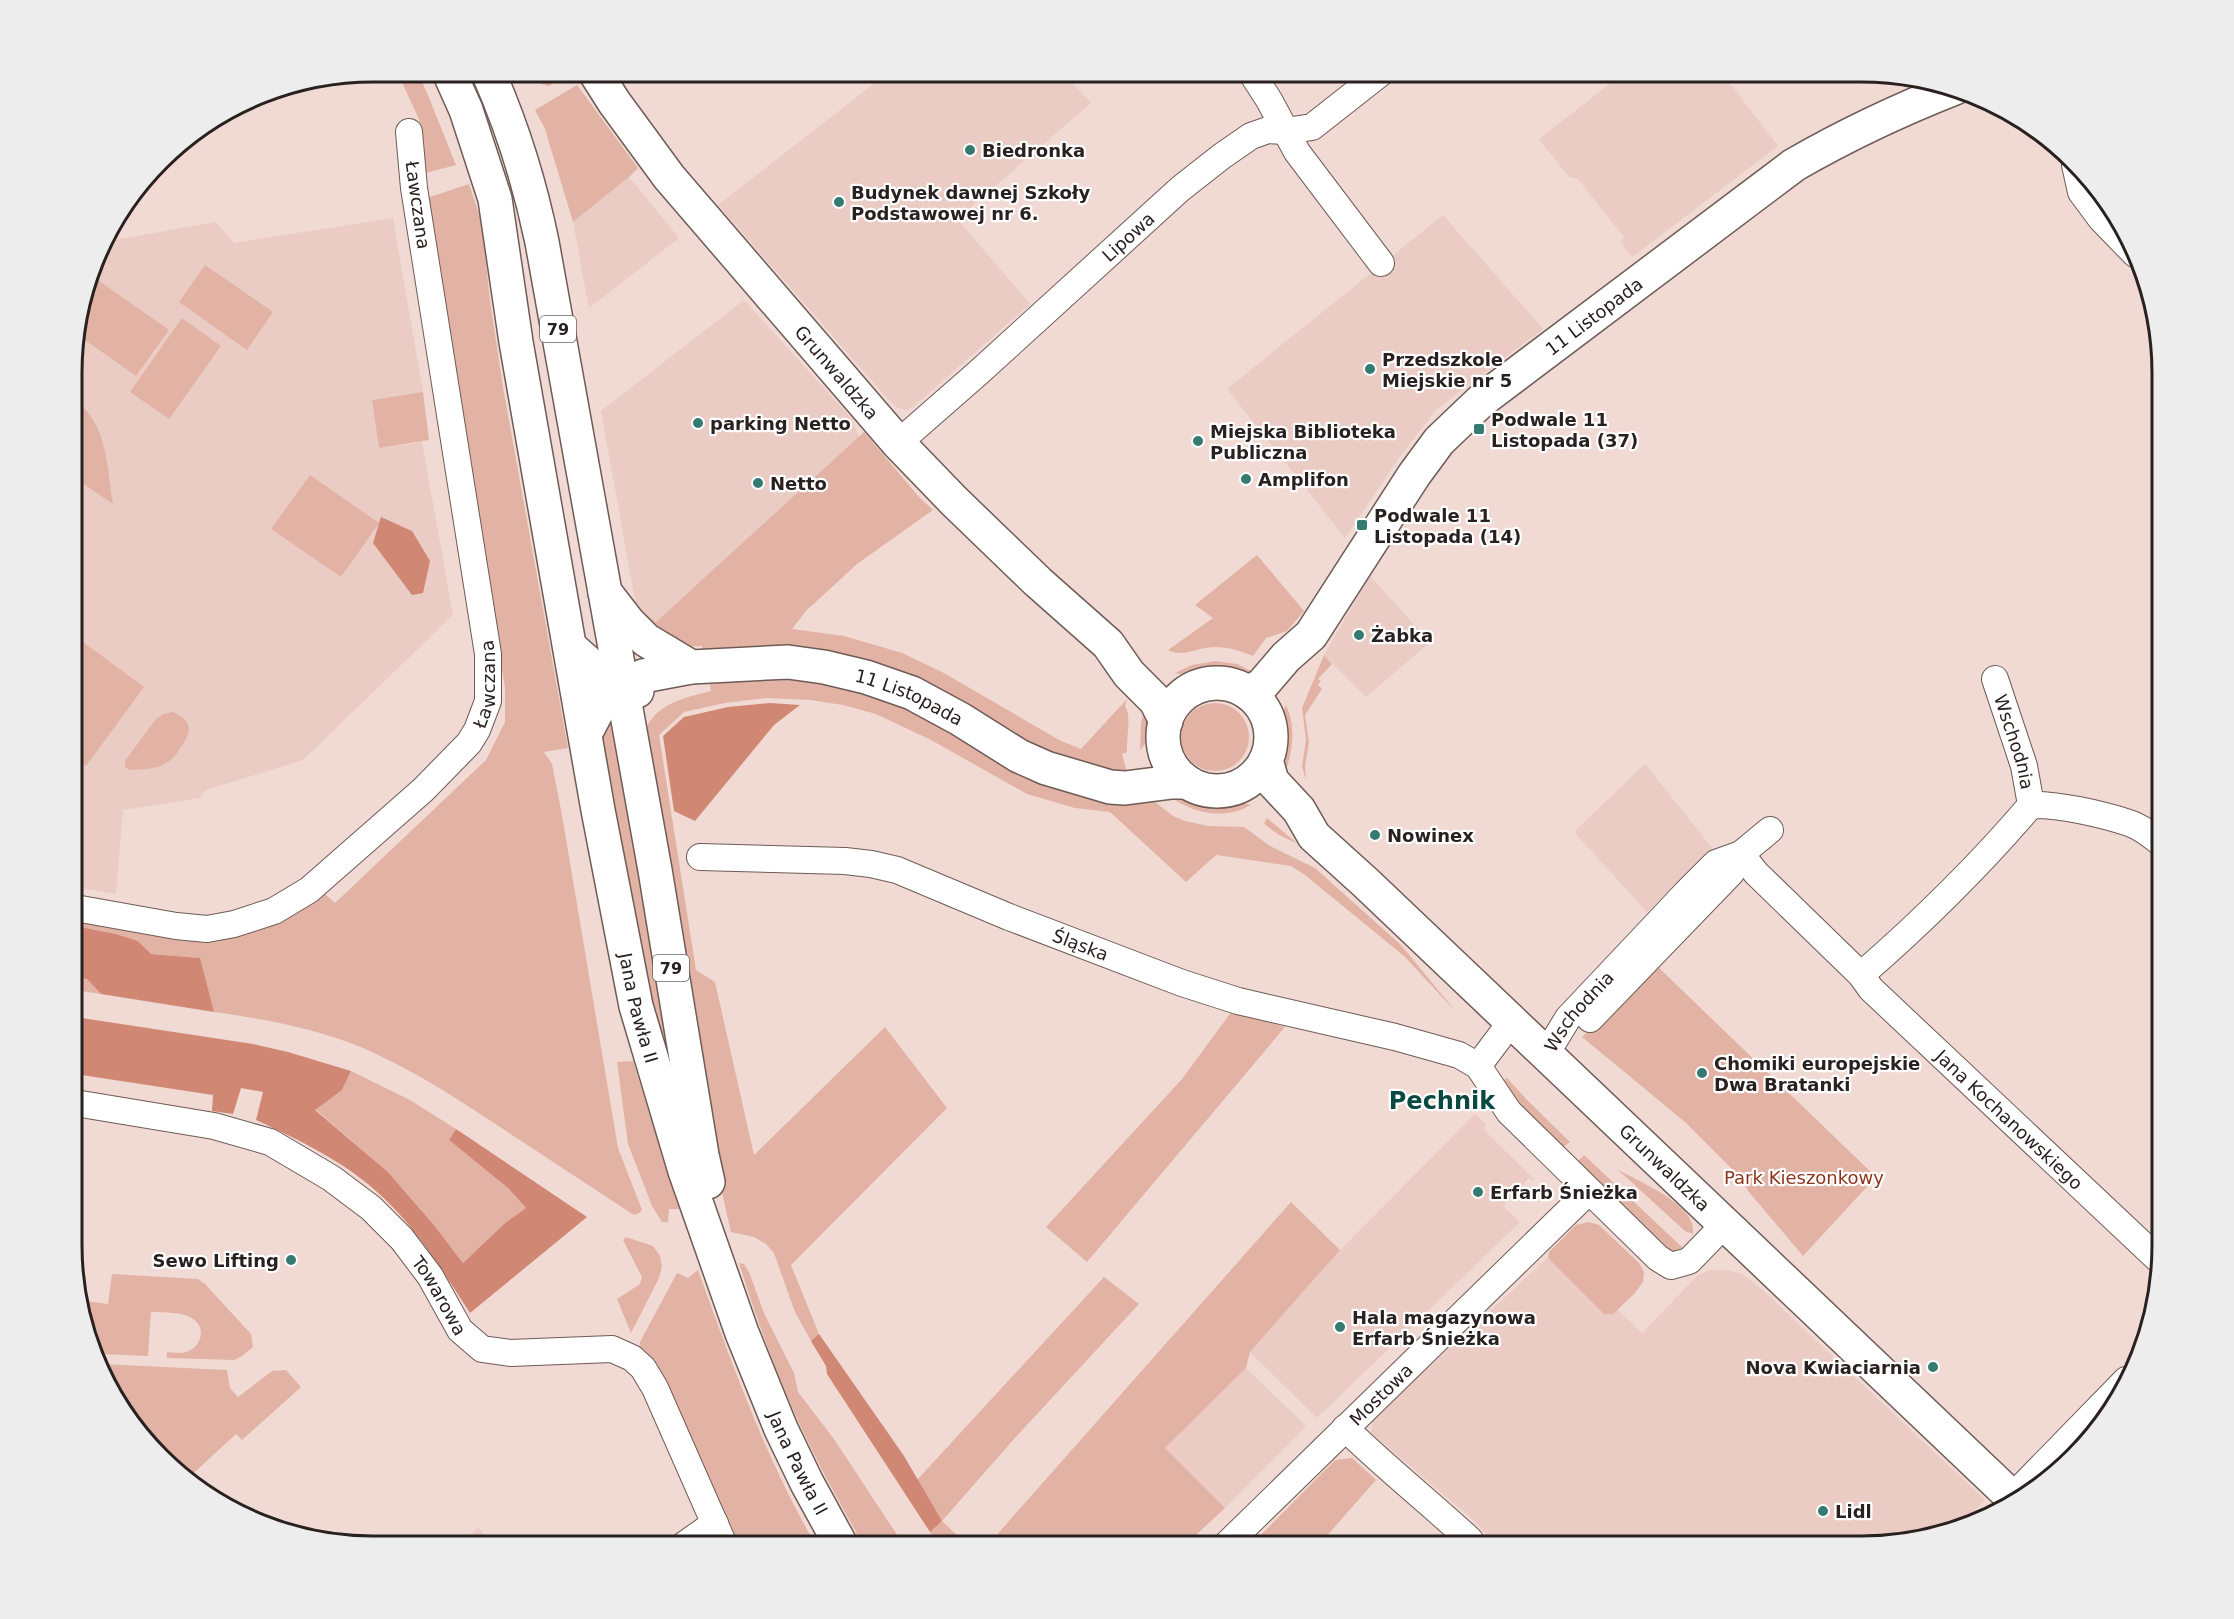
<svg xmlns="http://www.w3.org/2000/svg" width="2234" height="1619" font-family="'DejaVu Sans',sans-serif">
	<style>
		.built { fill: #eaccc4 }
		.green { fill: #e2b3a5 }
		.forest { fill: #d08773 }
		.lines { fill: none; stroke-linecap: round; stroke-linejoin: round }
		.street-casing { stroke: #6e5b55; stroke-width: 28 }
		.secondary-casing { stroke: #6e5b55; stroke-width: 36 }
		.primary-casing { stroke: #6e5b55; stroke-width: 36 }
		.street { stroke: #fff; stroke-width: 26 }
		.secondary { stroke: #fff; stroke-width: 33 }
		.primary { stroke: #fff; stroke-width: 33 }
		.poi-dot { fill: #357b72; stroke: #fff; stroke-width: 2 }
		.labels { text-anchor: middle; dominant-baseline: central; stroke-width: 4.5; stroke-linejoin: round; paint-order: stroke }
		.shield { fill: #fff; stroke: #696462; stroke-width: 1.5 }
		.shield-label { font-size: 16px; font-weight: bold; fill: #29211f }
		.poi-label { font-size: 18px; font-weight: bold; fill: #29211f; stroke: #fff; text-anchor: start }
		.street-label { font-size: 18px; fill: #29211f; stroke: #fff }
		.park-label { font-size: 18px; fill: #8b341b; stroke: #fff }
		.district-label { font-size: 24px; font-weight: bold; fill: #0a4842; stroke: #fff }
		.rim { fill: none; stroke: #29211f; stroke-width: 3 }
	</style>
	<rect width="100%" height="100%" fill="#f0dad3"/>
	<!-- built -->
	<g class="built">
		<polygon points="889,72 1062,72 1091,103 957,219 1030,304 913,407 906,410 896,407 887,398 718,205"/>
		<polygon points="1624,73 1722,73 1778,146 1632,257 1620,241 1624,237 1578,179 1569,177 1539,139"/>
		<polygon points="629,177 679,238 589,308 573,222"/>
		<polygon points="1443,215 1543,329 1437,409 1401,455 1345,538 1227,389"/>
		<polygon points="393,218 423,392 372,400 379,448 422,442 453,615 303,760 206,790 200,798 123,810 116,894 80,888 75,880 75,334 103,242 216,222 234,243"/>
		<polygon points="744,300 852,419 860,440 656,622 636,606 601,411"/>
		<polygon points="1370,576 1430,642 1366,697 1324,655"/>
		<polygon points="1645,764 1713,849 1647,912 1574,832"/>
		<polygon points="1475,1114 1486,1124 1484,1130 1534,1179 1532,1181 1529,1178 1503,1206 1520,1222 1317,1418 1250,1352 1340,1250"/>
		<polygon points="1555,1251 1642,1333 1697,1276 1711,1270 1728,1270 1744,1275 1767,1294 1985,1500 1960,1525 1962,1528 1938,1537 1861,1547 1493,1547 1487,1535 1469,1516 1371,1433 1373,1419"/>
		<polygon points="1246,1368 1306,1426 1225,1508 1165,1448"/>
		<polygon points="478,1528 495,1546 458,1546"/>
	</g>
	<!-- green -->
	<g class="green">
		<polygon points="397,72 417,72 427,93 456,165 422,174 419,119"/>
		<path d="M526 72H569L549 86C540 84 531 81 526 72Z"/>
		<polygon points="577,85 638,168 629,177 573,222 545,129 535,110"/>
		<path d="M469 184 482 223 490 301 503 387 568 748 544 752 552 764 562 815 618 1148 642 1210 639 1213 634 1215C593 1188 553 1162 512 1135 464 1103 416 1071 363 1048 316 1028 264 1019 214 1012L199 958 150 954 138 941 116 934 75 926V919L173 936 324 893 335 903 486 760 505 722V688L427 198Z"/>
		<polygon points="205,265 273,312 247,350 179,302"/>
		<polygon points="92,276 169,330 136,376 75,333"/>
		<polygon points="182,318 221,346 169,419 130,392"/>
		<polygon points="423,392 429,440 379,448 372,400"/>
		<path d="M75 401C108 422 107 470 113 504L75 478Z"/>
		<path d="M864 432 919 497 933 510 857 564 806 611 792 629 844 636 902 653 942 672 1061 741 1081 749 1127 699 1125 706C1132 716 1126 738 1127 752L1122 754 1128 775 1150 798 1173 816 1185 821 1208 826 1244 827 1270 846 1315 868 1401 945 1457 1013 1404 956 1305 875 1291 866 1216 855 1186 882 1110 812 1075 808 1027 794 931 740 876 714 843 705 810 700 767 698 725 703 684 712 659 735 696 970 715 982 754 1155 885 1027 947 1108 791 1265 819 1334 811 1341 795 1312 774 1253 766 1244 754 1237 731 1232 715 1162 646 728C659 702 685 698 711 691L702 646 688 647 663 642 636 606 656 622Z"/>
		<polygon points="310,475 379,523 341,577 271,529"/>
		<path d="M1257 555 1304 611 1287 631 1266 638 1253 656C1241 651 1229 647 1215 647 1198 647 1183 658 1168 650L1213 618 1195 605Z"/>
		<polygon points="75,636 144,687 86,766 75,758"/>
		<polygon points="1324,655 1332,664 1318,679 1321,681 1318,685 1322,689 1305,715 1309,742 1305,766 1306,780 1302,766 1306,740 1302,708"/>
		<path d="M1215 661 1237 664 1257 674C1244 678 1232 674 1219 673 1203 673 1191 678 1175 673L1192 665Z"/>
		<circle cx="1215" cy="737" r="34"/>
		<path d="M1286 705C1296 727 1293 748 1286 770L1278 754 1280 718Z"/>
		<polygon points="1145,707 1153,725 1149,739 1140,750 1141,723"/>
		<polygon points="613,711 675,1081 651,1018 600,739"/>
		<path d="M173 712C195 722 191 733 179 750 176 755 172 760 166 763 156 770 141 769 129 770L125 767V761L155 720 163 714Z"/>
		<path d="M1184 792C1208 801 1227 798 1251 805 1224 821 1191 813 1168 795Z"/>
		<polygon points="1267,818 1298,844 1279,835 1264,824"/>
		<polygon points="1655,964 1876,1177 1803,1256 1749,1192 1738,1175 1685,1122 1582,1037"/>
		<polygon points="75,977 87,979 101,994 75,990"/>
		<polygon points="1232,1011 1285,1027 1087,1262 1046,1227 1182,1079"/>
		<polygon points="633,1061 679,1209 669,1209 668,1222 662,1222 652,1206 628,1144 617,1062"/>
		<polygon points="351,1071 410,1100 456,1129 449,1140 509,1189 526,1208 505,1223 463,1263 433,1224 388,1172 315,1109 342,1090"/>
		<polygon points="1507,1078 1528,1101 1570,1142 1561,1149 1516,1105 1504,1080"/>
		<polygon points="1584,1155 1684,1249 1669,1252 1575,1164"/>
		<path d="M1617 1169C1639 1182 1698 1205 1693 1234L1685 1231Z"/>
		<polygon points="1291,1202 1340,1250 1250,1352 1246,1368 1165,1448 1225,1508 1183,1547 986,1547"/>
		<polygon points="1589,1222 1599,1225 1639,1263 1644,1272 1643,1282 1634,1294 1613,1314 1604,1314 1548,1258 1549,1252 1576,1225"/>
		<polygon points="626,1237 653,1246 660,1256 662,1267 659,1278 631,1333 617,1299 640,1284 642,1277 623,1240"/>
		<path d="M739 1263 744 1264 749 1272 764 1313 794 1373 798 1392 834 1439 905 1547H864C847 1515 828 1483 812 1450 782 1390 759 1327 739 1263Z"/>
		<path d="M698 1270C732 1364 766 1460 817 1547H736L639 1350 640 1342 677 1273 688 1278Z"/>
		<path d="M112 1274 198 1279 205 1284 251 1334 253 1347 242 1356 234 1360 167 1358V1352C172 1352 180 1354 186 1352 201 1348 207 1328 193 1319 183 1311 163 1313 151 1312L148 1356 98 1354 80 1300 108 1304Z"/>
		<polygon points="1104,1277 1139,1304 1014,1439 942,1521 969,1547 939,1547 930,1532 942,1521 917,1480"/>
		<polygon points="101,1364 227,1370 230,1388 238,1397 272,1371 286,1370 301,1387 242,1440 236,1434 186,1480 112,1396"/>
		<polygon points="1352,1458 1376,1480 1317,1547 1249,1547 1335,1460"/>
	</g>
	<!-- forest -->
	<g class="forest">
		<polygon points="381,517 412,531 430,561 423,593 412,595 373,543"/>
		<polygon points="770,703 800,705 774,725 695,821 674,811 663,736 684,717 728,707"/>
		<polygon points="75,926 116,934 138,941 151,954 200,958 214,1012 101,994 87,979 75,977"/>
		<path d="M75 1017 253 1044 288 1052 351 1071 342 1090 315 1110 388 1172 433 1224 463 1263 505 1223 526 1208 509 1189 449 1140 456 1129 587 1217 470 1313C442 1270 414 1224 375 1190 341 1160 297 1139 256 1120L263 1092 241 1088 233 1114 212 1111 213 1095 75 1074Z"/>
		<polygon points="819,1334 904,1456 942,1521 930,1532 827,1374 826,1366 811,1341"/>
	</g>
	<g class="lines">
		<!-- street casing -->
		<g class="street-casing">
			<g id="street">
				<polyline points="1251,72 1269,100 1297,152 1381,263"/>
				<polyline points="2075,165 2081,192 2101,219 2135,254"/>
				<path id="s1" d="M898 443 978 373 1180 189 1222 156 1251 136 1268 130 1286 131 1312 127 1382 72"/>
				<path id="s2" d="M1995 679 2024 766 2031 805"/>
				<path id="s3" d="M1741 854 1756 873 1861 975 1871 989 2161 1262"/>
				<path id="s4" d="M700 857 845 861 871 864 897 870 1009 917 1182 983 1238 1001 1395 1037 1459 1055 1478 1066 1509 1112 1658 1258 1671 1266 1689 1261 1724 1225"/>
				<path id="s5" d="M75 908 176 926 207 929 234 924 274 911 309 890 423 790 469 743 477 730 488 701V654L414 188 409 132"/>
				<path d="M1861 975C1922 922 1979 866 2031 805 2058 804 2102 814 2129 823 2141 827 2151 835 2161 843"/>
				<polyline points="1590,1019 1731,873 1741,854"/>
				<path id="s6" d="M1546 1054 1568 1018 1686 893 1716 863 1741 854 1770 830"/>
				<polyline points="1478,1066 1511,1022"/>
				<path id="s7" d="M75 1103 214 1126 270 1142 331 1178 371 1208 402 1239 430 1276 460 1330 482 1349 510 1353 612 1349 632 1358 643 1368 655 1388 725 1547"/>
				<path d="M1345 1428C1385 1467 1429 1502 1470 1540L1473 1547"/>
				<polyline points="2012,1497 2126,1380"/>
				<polyline points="681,1547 715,1523"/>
				<path id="s8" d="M1224 1547 1589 1191"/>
			</g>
		</g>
		<!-- secondary casing -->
		<g class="secondary-casing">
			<g id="secondary">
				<path id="s9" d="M595 72 614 102 669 177 898 443 954 501 1038 582 1108 644 1129 674 1156 701 1166 721"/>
				<polyline points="605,592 629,623 646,640 691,667"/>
				<polyline points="570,647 611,683 637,691"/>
				<circle cx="1217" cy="737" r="54"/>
				<path id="s10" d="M1248 693 1262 685 1286 657 1311 635 1414 475 1439 441 1482 400 1794 165C1846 135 1899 110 1955 88"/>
				<path id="s11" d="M586 732 603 700 611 693 643 676 691 667 788 662 824 667 866 677 912 693 960 719 1019 756 1046 768 1110 787 1125 788 1172 782H1187"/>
				<path id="s12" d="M1266 760 1272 781 1299 810 1314 836 1366 883 2016 1501"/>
			</g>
		</g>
		<!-- primary casing -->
		<g class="primary-casing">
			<g id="primary">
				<path id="s13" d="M449 72 466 110 495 199 516 342 598 810 636 1006 685 1171 742 1333 781 1429 807 1483 842 1547"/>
				<path d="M488 72C512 126 530 184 542 242L655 870 702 1155 708 1182"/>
			</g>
		</g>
		<!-- street -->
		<use href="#street" class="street"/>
		<!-- secondary -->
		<use href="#secondary" class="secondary"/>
		<!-- primary -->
		<use href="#primary" class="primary"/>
	</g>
	<!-- markers -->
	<g class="poi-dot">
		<circle cx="970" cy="150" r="6"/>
		<circle cx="839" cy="202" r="6"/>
		<circle cx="1370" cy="369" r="6"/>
		<circle cx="698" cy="423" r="6"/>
		<rect x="1473" y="423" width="12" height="12" rx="3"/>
		<circle cx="1198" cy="441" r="6"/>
		<circle cx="1246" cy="479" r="6"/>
		<circle cx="758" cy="483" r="6"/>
		<rect x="1356" y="519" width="12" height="12" rx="3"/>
		<circle cx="1359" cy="635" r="6"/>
		<circle cx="1375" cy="835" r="6"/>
		<circle cx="1702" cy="1073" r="6"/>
		<circle cx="1478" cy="1192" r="6"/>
		<circle cx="291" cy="1260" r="6"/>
		<circle cx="1340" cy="1327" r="6"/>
		<circle cx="1933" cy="1367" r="6"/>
		<circle cx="1823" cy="1511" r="6"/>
	</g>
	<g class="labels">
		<!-- shield labels -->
		<g class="shield">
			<rect x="540" y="316" width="36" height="26" rx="4.5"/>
			<rect x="653" y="955" width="36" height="26" rx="4.5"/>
		</g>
		<g class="shield-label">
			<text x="558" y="329">79</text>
			<text x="671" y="968">79</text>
		</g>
		<!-- poi labels -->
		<g class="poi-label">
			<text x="982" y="150">Biedronka</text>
			<text x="851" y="192">Budynek dawnej Szkoły<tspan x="851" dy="21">Podstawowej nr 6.</tspan></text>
			<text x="1382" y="359">Przedszkole<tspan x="1382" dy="21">Miejskie nr 5</tspan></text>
			<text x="1491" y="419">Podwale 11<tspan x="1491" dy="21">Listopada (37)</tspan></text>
			<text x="710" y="423">parking Netto</text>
			<text x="1210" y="431">Miejska Biblioteka<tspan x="1210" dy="21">Publiczna</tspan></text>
			<text x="1258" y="479">Amplifon</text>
			<text x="770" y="483">Netto</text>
			<text x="1374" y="515">Podwale 11<tspan x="1374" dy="21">Listopada (14)</tspan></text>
			<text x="1371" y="635">Żabka</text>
			<text x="1387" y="835">Nowinex</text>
			<text x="1714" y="1063">Chomiki europejskie<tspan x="1714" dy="21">Dwa Bratanki</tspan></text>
			<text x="1490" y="1192">Erfarb Śnieżka</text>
			<text x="279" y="1260" text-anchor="end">Sewo Lifting</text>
			<text x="1352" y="1317">Hala magazynowa<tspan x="1352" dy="21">Erfarb Śnieżka</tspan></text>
			<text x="1921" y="1367" text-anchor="end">Nova Kwiaciarnia</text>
			<text x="1835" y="1511">Lidl</text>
		</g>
		<!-- street labels -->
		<g class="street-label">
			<text transform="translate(418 205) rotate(82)">Ławczana</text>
			<text stroke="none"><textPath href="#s1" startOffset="309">Lipowa</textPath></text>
			<text stroke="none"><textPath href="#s10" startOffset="518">11 Listopada</textPath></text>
			<text stroke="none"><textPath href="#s9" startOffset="386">Grunwaldzka</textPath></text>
			<text stroke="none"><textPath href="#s5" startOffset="524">Ławczana</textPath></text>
			<text stroke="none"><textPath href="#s11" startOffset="356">11 Listopada</textPath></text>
			<text stroke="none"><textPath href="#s2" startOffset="66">Wschodnia</textPath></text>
			<text stroke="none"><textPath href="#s4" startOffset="396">Śląska</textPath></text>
			<text stroke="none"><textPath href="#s13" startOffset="957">Jana Pawła II</textPath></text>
			<text stroke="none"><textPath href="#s6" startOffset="54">Wschodnia</textPath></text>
			<text stroke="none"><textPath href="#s3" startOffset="378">Jana Kochanowskiego</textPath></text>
			<text stroke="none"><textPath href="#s12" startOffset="574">Grunwaldzka</textPath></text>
			<text stroke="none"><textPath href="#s7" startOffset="432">Towarowa</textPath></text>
			<text stroke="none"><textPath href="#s8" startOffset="219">Mostowa</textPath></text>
			<text stroke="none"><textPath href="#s13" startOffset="1440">Jana Pawła II</textPath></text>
		</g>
		<!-- park labels -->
		<g class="park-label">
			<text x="1804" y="1177">Park Kieszonkowy</text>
		</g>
		<!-- district labels -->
		<g class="district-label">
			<text x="1442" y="1101">Pechnik</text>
		</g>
	</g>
	<!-- crop -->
	<path d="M0 0H2234V1619H0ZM373 82H1861A291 291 0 0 1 2152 373V1245A291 291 0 0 1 1861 1536H373A291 291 0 0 1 82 1245V373A291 291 0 0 1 373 82Z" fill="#eeeded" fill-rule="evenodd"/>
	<path class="rim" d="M373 82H1861A291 291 0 0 1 2152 373V1245A291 291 0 0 1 1861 1536H373A291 291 0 0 1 82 1245V373A291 291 0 0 1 373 82Z"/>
</svg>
